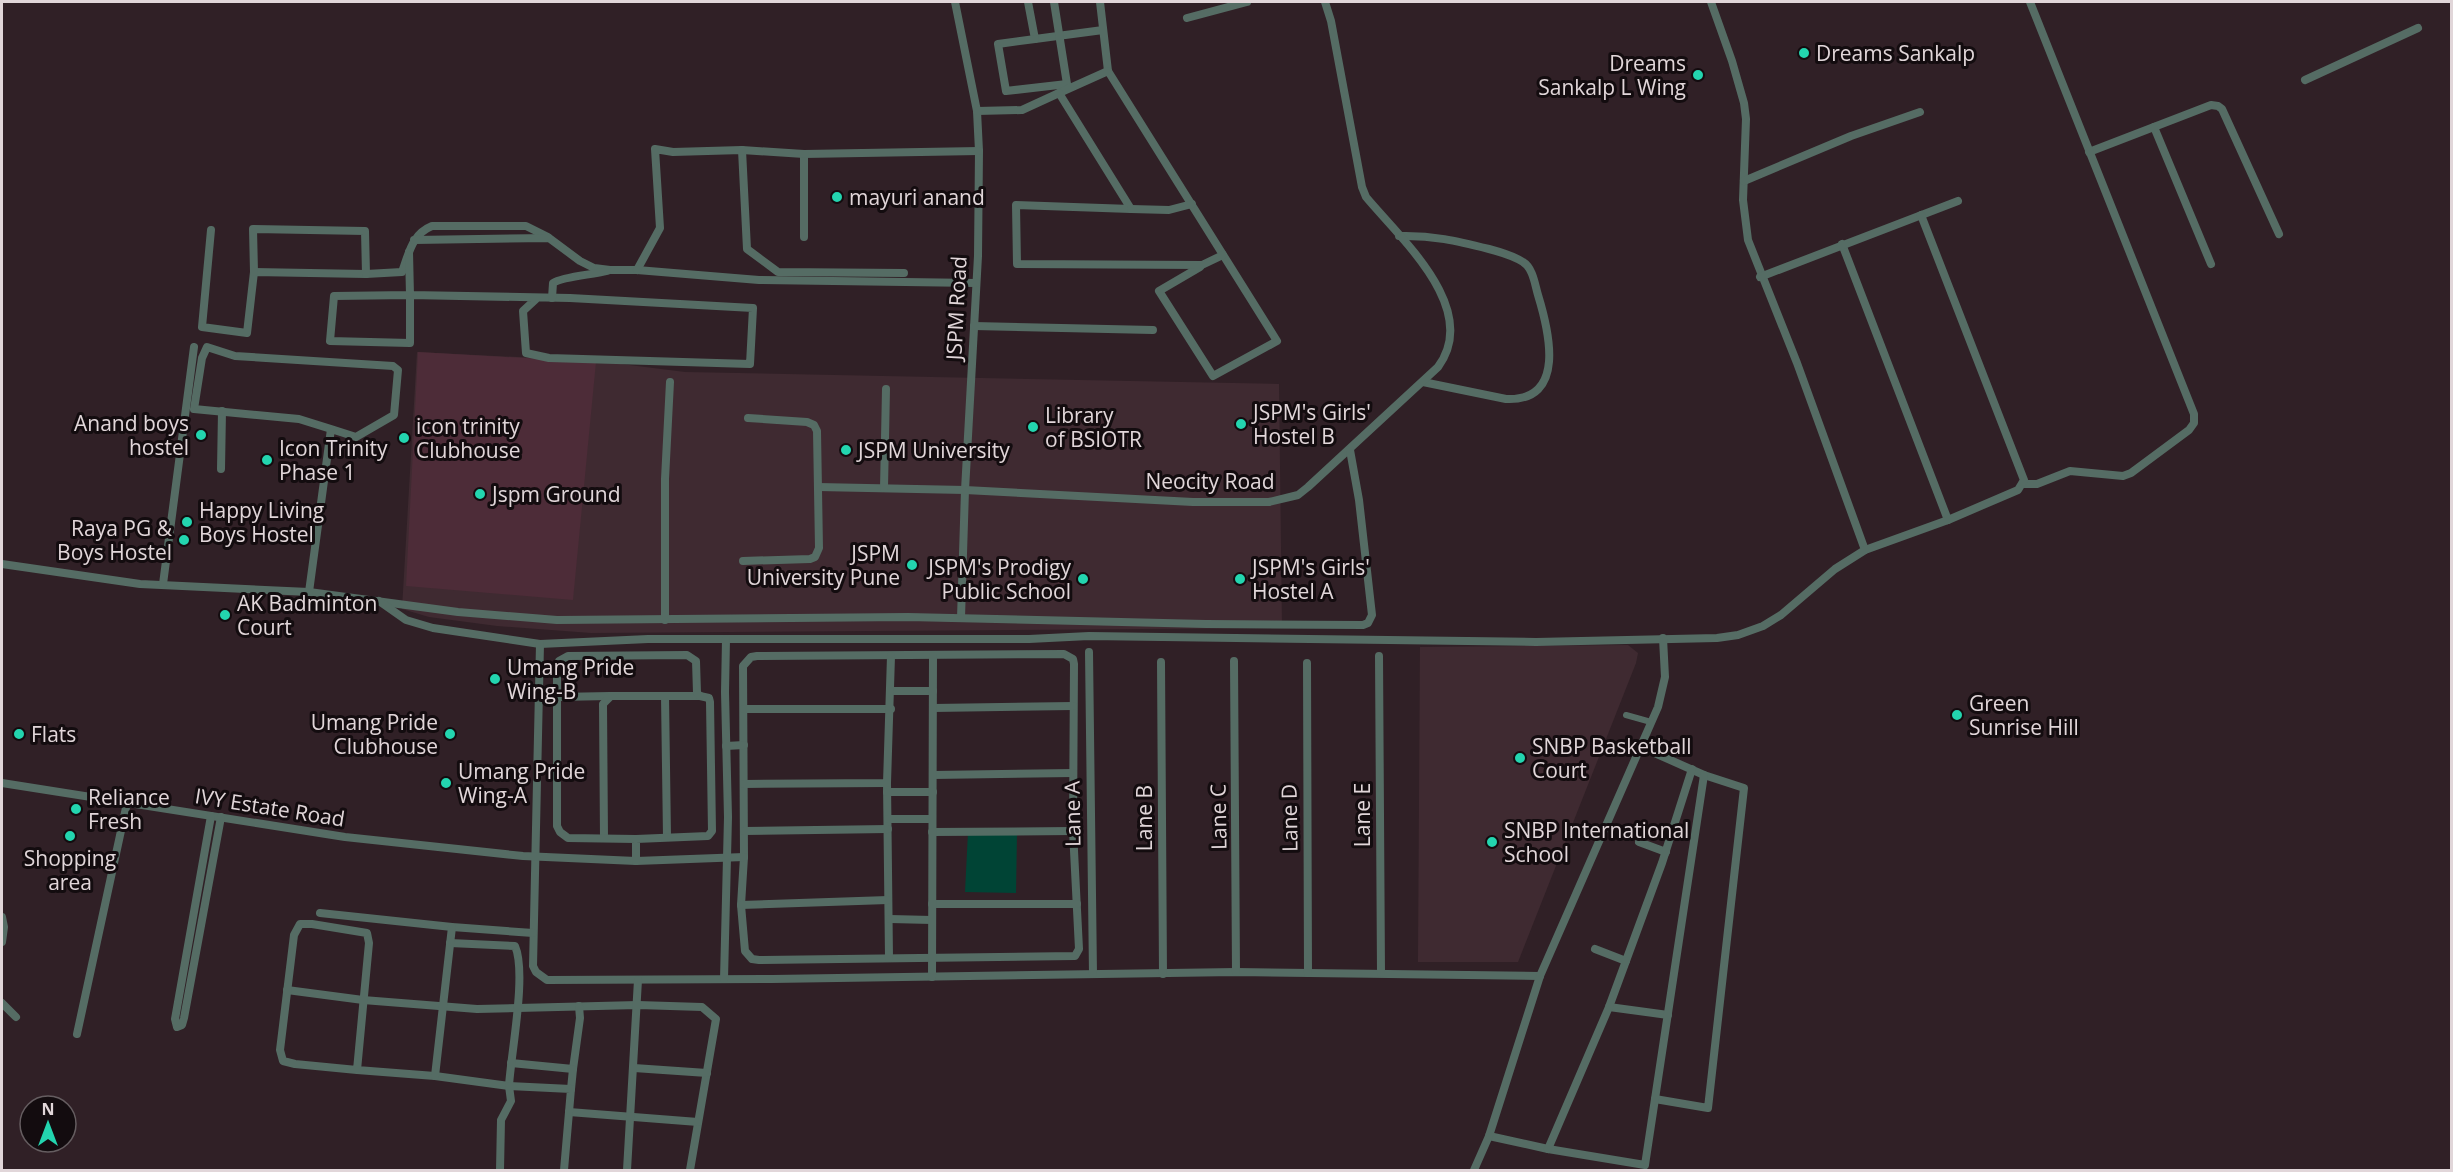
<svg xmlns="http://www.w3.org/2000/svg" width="2453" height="1172" font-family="'Open Sans',sans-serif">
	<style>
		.built { fill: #3f2a31 }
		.green { fill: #4d2c38 }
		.water { fill: #004435 }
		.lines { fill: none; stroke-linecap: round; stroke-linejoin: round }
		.pedestrian { stroke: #556c64; stroke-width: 6 }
		.minor { stroke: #556c64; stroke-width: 8 }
		.poi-dot { fill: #23d5af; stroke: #130c0f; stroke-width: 2 }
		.labels { text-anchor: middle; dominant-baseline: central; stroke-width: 6; stroke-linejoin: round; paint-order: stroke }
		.poi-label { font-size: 21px; fill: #e1d6d9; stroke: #130c0f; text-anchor: start }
		.street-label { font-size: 21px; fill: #e1d6d9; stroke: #130c0f }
	</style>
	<rect width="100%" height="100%" fill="#302026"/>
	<!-- built -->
	<g class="built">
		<polygon points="417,352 597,361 685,372 1279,384 1282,628 591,633 497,626 429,617 402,609"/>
		<polygon points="1628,645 1638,653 1636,663 1518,962 1418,962 1420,647"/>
	</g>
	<!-- green -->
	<polygon class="green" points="418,352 596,362 573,600 406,586"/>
	<!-- water -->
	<polygon class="water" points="968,832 1017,832 1016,893 965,892"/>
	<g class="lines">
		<!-- pedestrian -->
		<polyline class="pedestrian" points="1626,715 1651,722"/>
		<!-- minor -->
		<g class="minor">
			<polyline points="955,2 977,111 979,151 978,256 965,490 961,618"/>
			<polyline points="1028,2 1035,39 1103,30"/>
			<polyline points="1100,2 1108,71"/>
			<polyline points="1711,2 1732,61 1744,103 1746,119 1743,200 1748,240 1797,363 1865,550"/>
			<polyline points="1187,18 1247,2"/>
			<polyline points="1035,39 998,44 1006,91 1067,84 1054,2"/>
			<polyline points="2305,80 2418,28"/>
			<polyline points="1059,93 1108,71 1277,341 1213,376 1159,291 1200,267"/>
			<polyline points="977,111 1022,110 1059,93 1131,209 1016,205 1017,264 1202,265 1223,255"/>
			<polyline points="2154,127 2211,264"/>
			<polyline points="742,150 747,249 778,272 904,273"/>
			<polyline points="2089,152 2211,105 2218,106 2222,109 2279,234"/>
			<polyline points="804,154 804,237"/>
			<polyline points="1744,181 1851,136 1920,112"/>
			<polyline points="1131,209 1169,210 1192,204"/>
			<path d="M211 230 202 327 247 333 254 272 366 274 402 272C409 253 412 234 432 226H526L548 237"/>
			<path d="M1399 236C1432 235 1457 241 1489 249 1500 252 1514 256 1523 262 1533 268 1535 285 1538 295 1549 331 1567 402 1506 399L1423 382"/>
			<polyline points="414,240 549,238 580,261 594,268 610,270 637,270 759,280 976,283"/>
			<polyline points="1842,244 1948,520"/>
			<polyline points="409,252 410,295 334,296 330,341 410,343 410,295 570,298 753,308 750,364 549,358 526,353 523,311 536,299"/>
			<polyline points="637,270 660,228 655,149 673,152 742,150 804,154 979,151"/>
			<polyline points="254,272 253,229 365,231 366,274"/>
			<polyline points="1760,277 1958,201"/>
			<path d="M552 298 553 283C564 276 592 275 607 271"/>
			<polyline points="974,326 1153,330"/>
			<polyline points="221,469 222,411"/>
			<polyline points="2024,484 2037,484 2070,471 2123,476 2131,473 2189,430 2194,423 2194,414 2030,2"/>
			<path d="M818 487 965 490 1193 502H1269L1298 495 1308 487 1438 367C1481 309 1401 239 1366 197L1362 187 1331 21 1325 2"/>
			<polyline points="884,488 886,389"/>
			<polyline points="743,561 810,559 815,557 819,548 817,431 814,425 807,422 748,418"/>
			<polyline points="2,564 140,584 309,592 458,612 557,620 908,617 1206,624 1363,625 1368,623 1372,615 1359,500 1350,450"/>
			<polyline points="163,584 194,347"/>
			<polyline points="309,592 331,429 356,437 394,415 398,370 393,366 235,356 207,347 202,358 194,409 299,419 331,429"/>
			<polyline points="379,601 406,620 433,628 540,644 648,639 1029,639 1089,636 1536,642 1717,638 1738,635 1763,626 1781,615 1835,569 1865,550 1948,520 2018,490 2024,480 1921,215"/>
			<polyline points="665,620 665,479 670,382"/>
			<polyline points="540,644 533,966 536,972 547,980 772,979 1236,972 1540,976"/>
			<polyline points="1089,652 1093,974"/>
			<polygon points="1064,654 1073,659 1074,664 1073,831 1079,949 1075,956 759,960 752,959 745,951 741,905 744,857 743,666 751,657 757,656"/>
			<polyline points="1379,656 1381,973"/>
			<polyline points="1234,661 1236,972"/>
			<polyline points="1161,662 1163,974"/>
			<polyline points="1307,663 1308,973"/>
			<polyline points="891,691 933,691"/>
			<polyline points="665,696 667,837"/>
			<polyline points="557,697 610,696"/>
			<polyline points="933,708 1073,706"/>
			<polyline points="744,709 891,709"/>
			<polyline points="726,746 744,745"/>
			<polyline points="1641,747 1704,775 1744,788 1708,1108 1655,1099"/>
			<polyline points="933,775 1073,773"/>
			<polyline points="2,783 345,837 523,856 636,861 744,857"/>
			<polyline points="887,783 889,958"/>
			<polyline points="744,784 887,783 891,656"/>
			<polyline points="887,792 933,792"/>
			<polyline points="211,816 175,1019 177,1027 182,1025 184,1018 221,817"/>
			<polyline points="888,819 932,819"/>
			<polyline points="744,831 888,829"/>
			<polyline points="932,832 1073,831"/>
			<polyline points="604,838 603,704 611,696 700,696"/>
			<polyline points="1639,842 1666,852"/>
			<polyline points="636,861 636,839 568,838 560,832 557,826 557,668 559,661 568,656 687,655 696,661 697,693 700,696 709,698 710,702 712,831 708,836 636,839"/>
			<polyline points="932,904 1077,904"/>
			<polyline points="741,905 888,900"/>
			<polyline points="320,913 452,927 533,933"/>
			<polyline points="2,917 4,927 2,942"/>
			<polyline points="890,919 932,920"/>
			<polyline points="1595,949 1626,961"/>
			<polyline points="932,977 933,656"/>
			<polyline points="724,979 728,817 725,692 726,639"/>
			<polyline points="287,990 363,1000 477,1009 638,1005 702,1007 716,1019 690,1170"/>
			<polyline points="2,1003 16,1017"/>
			<polyline points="1609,1007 1668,1015"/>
			<polyline points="77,1034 127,803"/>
			<polyline points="511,1063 573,1069 580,1018 579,1006"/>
			<polyline points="634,1068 707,1073"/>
			<path d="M357 1070 295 1064 283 1061 280 1050 294 935 300 924H312L367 933 369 943 357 1070 435 1076 509 1086C511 1053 527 973 515 946L450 943"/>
			<polyline points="435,1076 452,927"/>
			<polyline points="571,1089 573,1069"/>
			<polyline points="569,1112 698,1122"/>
			<polyline points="1489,1136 1548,1149 1645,1165 1704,775"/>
			<polyline points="1548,1149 1609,1007 1662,863 1692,769"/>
			<polyline points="500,1170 501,1120 511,1101 509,1086 571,1089 564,1170"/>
			<polyline points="627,1170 638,980"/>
			<polyline points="1474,1170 1489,1136 1540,976 1658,707 1665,677 1663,638"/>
		</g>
	</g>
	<!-- markers -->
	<g class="poi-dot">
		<circle cx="1804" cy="53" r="6"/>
		<circle cx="1698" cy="75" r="6"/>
		<circle cx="837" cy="197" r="6"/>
		<circle cx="1241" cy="424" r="6"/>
		<circle cx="1033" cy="427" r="6"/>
		<circle cx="201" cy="435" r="6"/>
		<circle cx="404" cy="438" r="6"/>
		<circle cx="846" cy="450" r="6"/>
		<circle cx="267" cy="460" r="6"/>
		<circle cx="480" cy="494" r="6"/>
		<circle cx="187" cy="522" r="6"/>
		<circle cx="184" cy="540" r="6"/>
		<circle cx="912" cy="565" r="6"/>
		<circle cx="1083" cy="579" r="6"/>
		<circle cx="1240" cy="579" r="6"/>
		<circle cx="225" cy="615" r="6"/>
		<circle cx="495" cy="679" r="6"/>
		<circle cx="1957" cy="715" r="6"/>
		<circle cx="19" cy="734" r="6"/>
		<circle cx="450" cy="734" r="6"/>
		<circle cx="1520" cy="758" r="6"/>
		<circle cx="446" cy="783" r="6"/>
		<circle cx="76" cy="809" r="6"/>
		<circle cx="70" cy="836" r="6"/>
		<circle cx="1492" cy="842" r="6"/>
	</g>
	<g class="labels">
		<!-- poi labels -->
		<g class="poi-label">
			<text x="1816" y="53">Dreams Sankalp</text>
			<text x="1686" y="63" text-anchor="end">Dreams<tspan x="1686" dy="24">Sankalp L Wing</tspan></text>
			<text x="849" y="197">mayuri anand</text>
			<text x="1253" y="412">JSPM's Girls'<tspan x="1253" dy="24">Hostel B</tspan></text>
			<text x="1045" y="415">Library<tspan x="1045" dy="24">of BSIOTR</tspan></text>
			<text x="189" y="423" text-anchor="end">Anand boys<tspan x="189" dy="24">hostel</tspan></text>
			<text x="416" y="426">icon trinity<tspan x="416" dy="24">Clubhouse</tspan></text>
			<text x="279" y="448">Icon Trinity<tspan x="279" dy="24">Phase 1</tspan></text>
			<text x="858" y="450">JSPM University</text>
			<text x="492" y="494">Jspm Ground</text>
			<text x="199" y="510">Happy Living<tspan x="199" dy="24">Boys Hostel</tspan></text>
			<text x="172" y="528" text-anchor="end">Raya PG &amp;<tspan x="172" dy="24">Boys Hostel</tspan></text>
			<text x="900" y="553" text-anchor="end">JSPM<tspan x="900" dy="24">University Pune</tspan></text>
			<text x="1071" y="567" text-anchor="end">JSPM's Prodigy<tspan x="1071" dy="24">Public School</tspan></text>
			<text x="1252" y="567">JSPM's Girls'<tspan x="1252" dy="24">Hostel A</tspan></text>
			<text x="237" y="603">AK Badminton<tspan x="237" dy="24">Court</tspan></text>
			<text x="507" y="667">Umang Pride<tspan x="507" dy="24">Wing-B</tspan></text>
			<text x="1969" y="703">Green<tspan x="1969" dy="24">Sunrise Hill</tspan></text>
			<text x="438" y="722" text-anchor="end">Umang Pride<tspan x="438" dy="24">Clubhouse</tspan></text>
			<text x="31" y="734">Flats</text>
			<text x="1532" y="746">SNBP Basketball<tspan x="1532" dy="24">Court</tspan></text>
			<text x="458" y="771">Umang Pride<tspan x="458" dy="24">Wing-A</tspan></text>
			<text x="88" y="797">Reliance<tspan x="88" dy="24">Fresh</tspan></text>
			<text x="1504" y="830">SNBP International<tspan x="1504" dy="24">School</tspan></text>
			<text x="70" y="858" text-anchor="middle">Shopping<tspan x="70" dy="24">area</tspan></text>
		</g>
		<!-- street labels -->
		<g class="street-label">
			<text transform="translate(956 308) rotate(-87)">JSPM Road</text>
			<text x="1210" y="481">Neocity Road</text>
			<text transform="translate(270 807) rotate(9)">IVY Estate Road</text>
			<text transform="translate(1072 814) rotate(-91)">Lane A</text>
			<text transform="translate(1362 815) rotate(-90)">Lane E</text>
			<text transform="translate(1218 817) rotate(-91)">Lane C</text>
			<text transform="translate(1144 818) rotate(-90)">Lane B</text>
			<text transform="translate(1289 818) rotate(-91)">Lane D</text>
		</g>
	</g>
	<!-- border -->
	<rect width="2453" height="1172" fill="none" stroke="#e1d6d9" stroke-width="6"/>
	<!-- north arrow -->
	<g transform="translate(48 1124)"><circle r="28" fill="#130c0f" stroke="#655d60" stroke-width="1.5"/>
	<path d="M0-4.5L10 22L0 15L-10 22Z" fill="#23d5af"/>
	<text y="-9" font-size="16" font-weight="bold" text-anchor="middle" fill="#e1d6d9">N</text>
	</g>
</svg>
